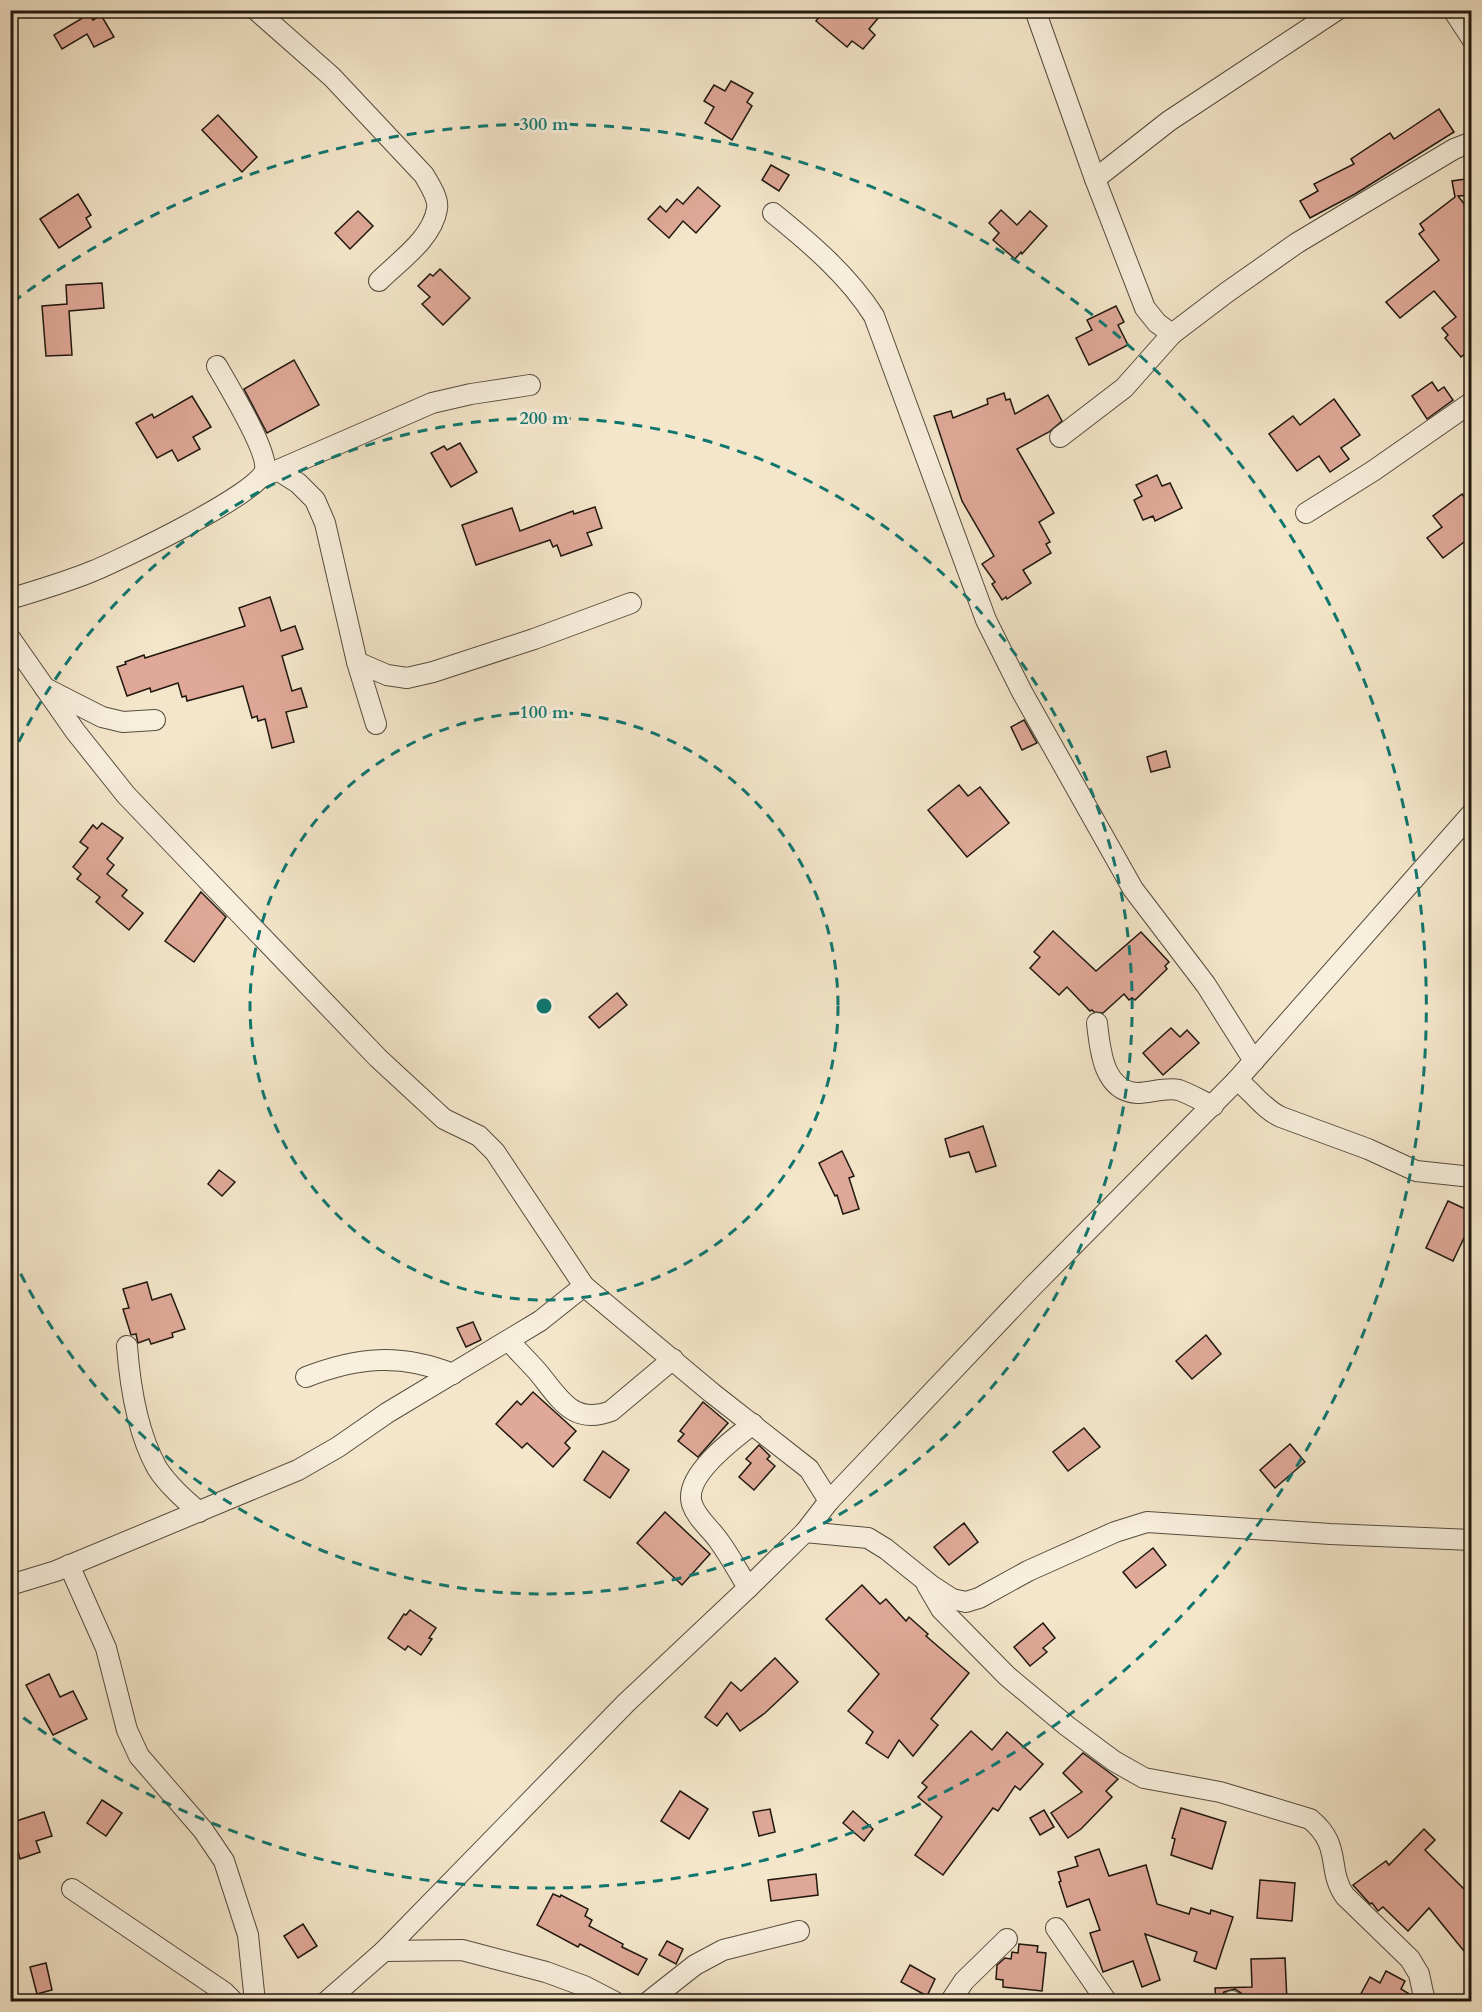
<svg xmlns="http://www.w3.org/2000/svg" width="1482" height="2012" font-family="Cardo,serif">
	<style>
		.building { fill: #dfa898; stroke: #20180f; stroke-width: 1.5 }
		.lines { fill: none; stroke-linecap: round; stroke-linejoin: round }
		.minor-casing { stroke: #554c3e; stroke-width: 22 }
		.minor { stroke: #f8efdd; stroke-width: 20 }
		.ring { fill: none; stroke: #0f766e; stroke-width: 3; stroke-dasharray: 10 8 }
		.centre { fill: #0f766e; stroke: #f8efdd; stroke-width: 3 }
		.ring-label { font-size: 18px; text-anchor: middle; font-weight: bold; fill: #0f766e; stroke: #f8efdd; stroke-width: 6; stroke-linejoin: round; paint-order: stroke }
	</style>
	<rect width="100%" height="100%" fill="#f4e6ca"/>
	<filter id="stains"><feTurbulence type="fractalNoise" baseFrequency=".00333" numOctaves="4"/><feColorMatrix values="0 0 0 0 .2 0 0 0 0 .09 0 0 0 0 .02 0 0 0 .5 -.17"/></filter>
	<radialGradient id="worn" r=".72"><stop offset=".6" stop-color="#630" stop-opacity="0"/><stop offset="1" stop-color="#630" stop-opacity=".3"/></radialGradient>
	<!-- building -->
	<g class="building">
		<polygon points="825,10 871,10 879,17 869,29 875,35 863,49 852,41 847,47 816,21"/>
		<polygon points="89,14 93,20 101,15 114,37 94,47 87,34 62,49 54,35"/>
		<polygon points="731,81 753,93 747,102 752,106 732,140 705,123 714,107 704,101 714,85 725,91"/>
		<polygon points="1439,109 1454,132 1355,194 1310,218 1300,201 1318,191 1314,184 1354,164 1351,159 1390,133 1394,139"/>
		<polygon points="218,115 257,157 242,172 202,130"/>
		<polygon points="771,165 789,175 779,191 762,180"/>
		<polygon points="1472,178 1472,195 1458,196 1472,214 1472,348 1461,357 1445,338 1448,335 1442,328 1456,317 1434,291 1400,318 1386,302 1439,260 1419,234 1424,230 1420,224 1455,197 1452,181"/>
		<polygon points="698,187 720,206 696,233 683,221 669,238 648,219 660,206 666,212 677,199 683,204"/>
		<polygon points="78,194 91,215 86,218 91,227 59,248 40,219"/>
		<polygon points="1001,210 1017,225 1030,211 1047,226 1022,254 1021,252 1015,259 993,240 999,233 989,223"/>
		<polygon points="358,211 373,226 350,249 335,233"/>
		<polygon points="440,269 470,298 443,325 422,304 430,297 418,286 430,274 433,276"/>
		<polygon points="102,283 104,308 69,311 72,355 46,356 42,306 67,304 66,285"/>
		<polygon points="1116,306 1124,322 1118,325 1128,345 1089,365 1076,338 1092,330 1087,320"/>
		<polygon points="294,360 319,405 267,433 244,389"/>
		<polygon points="1432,382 1438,391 1444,387 1453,400 1427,419 1412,396"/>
		<polygon points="1004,393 1006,400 1010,399 1015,414 1048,395 1062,421 1049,432 1017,449 1054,513 1039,522 1050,542 1046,544 1051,553 1023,570 1031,583 1007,599 1006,597 1002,600 992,584 995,582 982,564 994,556 962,501 934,416 951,411 953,418 988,404 987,399"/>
		<polygon points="192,396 211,427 193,437 200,449 178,461 172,450 157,458 136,423 152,414 154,418"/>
		<polygon points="1334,399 1360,435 1341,448 1349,459 1330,472 1319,456 1297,471 1269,434 1293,416 1300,425"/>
		<polygon points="460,443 477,472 451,487 431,453 444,446 447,450"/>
		<polygon points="1157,475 1162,486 1170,483 1182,508 1155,521 1153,516 1143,520 1134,500 1142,496 1136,485"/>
		<polygon points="1462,494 1472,507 1472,536 1443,558 1427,538 1442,527 1433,516"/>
		<polygon points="595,507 602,528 587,533 592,545 561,556 557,545 553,547 550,540 476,565 462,525 512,508 520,531 573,511 574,514"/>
		<polygon points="270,597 281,631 295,626 303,649 282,656 292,691 301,688 307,707 286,712 294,742 272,748 265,719 258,721 257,716 252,718 243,686 187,701 186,696 182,697 178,683 151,692 150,688 127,696 117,667 126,664 125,662 144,655 145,658 245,626 239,608"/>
		<polygon points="1024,720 1037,743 1022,750 1011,727"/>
		<polygon points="1166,751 1170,767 1151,772 1147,757"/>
		<polygon points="959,785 968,796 980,787 1009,823 967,857 928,810"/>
		<polygon points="102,823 123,838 107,859 114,865 107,874 127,890 122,896 143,913 129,930 96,902 100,897 77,879 81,874 73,867 88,848 80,842 93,825 97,829"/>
		<polygon points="201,892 226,917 194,962 165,941"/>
		<polygon points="1053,931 1096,971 1141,932 1169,962 1165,966 1167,969 1135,1000 1132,998 1129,1000 1124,994 1103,1013 1094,1012 1092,1010 1090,1011 1067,987 1059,995 1030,968 1040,957 1034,952"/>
		<polygon points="617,993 627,1005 599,1028 589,1017"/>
		<polygon points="1171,1028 1180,1037 1187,1030 1199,1043 1163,1075 1143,1053"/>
		<polygon points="983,1126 996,1166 976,1172 969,1152 950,1157 945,1139"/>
		<polygon points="842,1151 854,1176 849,1178 859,1209 843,1214 837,1195 835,1196 819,1163"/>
		<polygon points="219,1170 235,1182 222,1196 208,1184"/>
		<polygon points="1448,1201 1472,1212 1472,1221 1453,1261 1426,1248"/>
		<polygon points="147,1282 152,1300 171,1294 185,1329 172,1333 173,1337 151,1344 149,1339 138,1343 136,1334 131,1335 123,1309 129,1308 123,1289"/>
		<polygon points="473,1322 481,1340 466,1347 457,1328"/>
		<polygon points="1206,1335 1221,1354 1192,1379 1176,1361"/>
		<polygon points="533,1392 576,1431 565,1443 570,1448 553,1467 527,1443 522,1448 496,1424 517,1401 521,1405"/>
		<polygon points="703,1402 728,1423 698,1457 678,1441 684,1434 680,1431"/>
		<polygon points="1084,1428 1100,1447 1068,1471 1053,1452"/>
		<polygon points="1290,1444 1305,1462 1275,1488 1260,1470"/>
		<polygon points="759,1445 770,1456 767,1459 775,1466 754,1490 739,1477 751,1463 746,1459"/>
		<polygon points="603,1451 629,1470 610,1498 584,1480"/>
		<polygon points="665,1512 710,1554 682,1585 637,1543"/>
		<polygon points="964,1523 978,1542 949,1565 934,1547"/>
		<polygon points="1153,1548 1166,1565 1136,1588 1123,1572"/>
		<polygon points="862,1585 880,1604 886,1599 906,1621 909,1617 928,1634 926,1636 969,1673 931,1719 938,1725 913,1756 899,1740 888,1758 866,1743 873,1732 848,1711 879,1674 826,1619"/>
		<polygon points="410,1610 436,1628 429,1638 432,1639 421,1655 408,1646 405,1650 388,1638 404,1614 406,1615"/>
		<polygon points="1043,1623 1055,1638 1043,1648 1047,1652 1030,1666 1014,1647"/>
		<polygon points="775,1658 798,1682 765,1713 740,1731 727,1713 717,1726 705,1717 731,1682 741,1691"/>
		<polygon points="49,1674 60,1697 73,1691 87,1719 53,1735 26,1685"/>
		<polygon points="971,1731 992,1750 1007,1732 1043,1764 1020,1790 1015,1786 998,1811 993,1808 943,1875 915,1855 942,1817 918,1797 927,1787 922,1783"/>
		<polygon points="1083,1753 1118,1779 1106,1791 1112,1797 1081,1829 1068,1838 1051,1813 1082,1792 1063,1773"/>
		<polygon points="680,1791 708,1809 689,1839 661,1821"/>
		<polygon points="102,1800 122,1813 106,1836 87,1823"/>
		<polygon points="1181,1808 1226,1822 1212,1869 1171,1855 1175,1839 1172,1838"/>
		<polygon points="770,1809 775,1832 759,1836 753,1812"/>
		<polygon points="1044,1810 1054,1827 1040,1835 1030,1818"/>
		<polygon points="853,1811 873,1829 864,1841 843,1823"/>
		<polygon points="44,1812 52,1836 36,1841 40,1852 20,1859 10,1823"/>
		<polygon points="1424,1829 1435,1840 1425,1850 1472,1897 1472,1961 1429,1908 1408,1931 1383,1907 1378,1911 1372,1903 1370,1904 1353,1885 1386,1861 1389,1865"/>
		<polygon points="1099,1849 1109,1876 1146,1865 1157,1904 1189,1914 1191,1908 1210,1914 1211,1910 1233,1917 1216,1969 1194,1961 1197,1952 1145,1934 1160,1980 1142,1987 1133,1961 1103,1972 1090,1933 1100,1930 1089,1899 1067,1907 1059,1882 1061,1881 1058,1872 1078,1866 1075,1857"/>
		<polygon points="816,1874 818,1895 771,1901 768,1880"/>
		<polygon points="1260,1880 1295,1883 1292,1921 1257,1918"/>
		<polygon points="553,1894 560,1897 561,1895 588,1909 585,1916 592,1920 589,1926 623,1944 622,1947 647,1959 638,1975 580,1944 578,1947 537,1925"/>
		<polygon points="303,1924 317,1946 298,1958 284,1936"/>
		<polygon points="667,1941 683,1949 676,1964 659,1955"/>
		<polygon points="1019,1944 1038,1946 1037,1952 1046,1953 1042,1991 1003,1987 1003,1980 996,1979 997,1965 1005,1958 1011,1959 1012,1952 1018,1953"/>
		<polygon points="1285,1958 1287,2001 1244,2001 1241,1993 1235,1989 1224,1992 1219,2001 1216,2001 1215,1988 1252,1987 1251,1959"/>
		<polygon points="46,1963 52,1990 37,1994 30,1967"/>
		<polygon points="910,1965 935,1979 927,1996 901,1982"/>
		<polygon points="1386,1971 1405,1981 1401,1989 1411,1995 1413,2001 1357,2001 1370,1977 1380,1983"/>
	</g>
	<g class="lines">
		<!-- minor casing -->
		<g class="minor-casing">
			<g id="minor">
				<path d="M256 10 332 77 424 175C429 184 439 198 437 209 432 239 399 261 379 281"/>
				<polyline points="1035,10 1095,179 1145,308 1157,323 1172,334"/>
				<polyline points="1453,10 1472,39"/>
				<polyline points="1095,179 1169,121 1337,10"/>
				<path d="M773 213C810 243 848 275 874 316L986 620 1022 692 1133 889 1206 985 1254 1061"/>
				<polyline points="1060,437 1124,388 1172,334 1226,293 1297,243 1454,149 1472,142"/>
				<polyline points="279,471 298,483 315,500 325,523 357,662 376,724"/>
				<polyline points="262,477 432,403 471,394 530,385"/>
				<polyline points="1306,513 1373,471 1472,402"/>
				<path d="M10 599C38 590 67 582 93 571 120 560 261 493 265 470 268 451 228 385 217 366"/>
				<polyline points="10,638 75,731 126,795 378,1058 444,1119 479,1136 495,1152 584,1286 712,1393 809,1469 829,1501"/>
				<polyline points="357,662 387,675 407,678 433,672 534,639 631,603"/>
				<polyline points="45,688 102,717 123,722 155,720"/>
				<path d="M1097 1023C1100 1049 1103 1091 1137 1093 1150 1093 1166 1087 1179 1090 1190 1094 1202 1101 1213 1106"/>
				<path d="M1237 1080C1253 1092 1263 1109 1281 1117L1368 1149 1416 1171 1472 1177"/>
				<path d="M509 1341C518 1351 528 1361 537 1371 559 1397 572 1426 611 1411L673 1359"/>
				<path d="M127 1346C130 1386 137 1432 157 1468 168 1485 184 1499 199 1512"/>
				<path d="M306 1377C358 1357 400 1353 453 1374"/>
				<polyline points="805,1532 868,1538 886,1549 932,1586 952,1599 966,1602 979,1598 1028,1571 1115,1532 1147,1522 1330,1534 1472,1540"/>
				<polyline points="69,1565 106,1648 127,1730 139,1756 203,1830 224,1861 248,1935 255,2002"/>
				<polyline points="10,1585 56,1571 298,1470 338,1447 387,1413 540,1321 584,1286"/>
				<path d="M927 1585 941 1609 1007 1676 1067 1726 1114 1761 1144 1778 1220 1792 1310 1819C1343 1846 1326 1869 1345 1896L1410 1959 1419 1974 1425 2002"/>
				<path d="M748 1588C739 1573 730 1556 719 1541 711 1529 697 1519 692 1504 683 1476 733 1439 753 1424"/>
				<polyline points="72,1889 224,1992 234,2002"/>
				<polyline points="1056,1928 1107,2002"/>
				<polyline points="384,1951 462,1950 546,1972 584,1986 615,2002"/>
				<polyline points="326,2002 384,1951 626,1703 748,1588 805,1532 829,1501 1032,1287 1237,1080 1472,813"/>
				<polyline points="648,2002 695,1965 723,1950 799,1931"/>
				<polyline points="950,2002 964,1981 1007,1939"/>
				<polyline points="1231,2002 1232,2001"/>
			</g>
		</g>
		<!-- minor -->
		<use href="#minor" class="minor"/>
	</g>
	<!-- distance rings -->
	<g class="ring">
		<circle cx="544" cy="1006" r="294"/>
		<path d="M11 758A588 588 0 1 1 11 1254"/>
		<path d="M13 302A882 882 0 1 1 13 1710"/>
	</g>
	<circle cx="544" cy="1006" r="9" class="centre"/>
	<g class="ring-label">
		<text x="544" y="130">300 m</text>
		<text x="544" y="424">200 m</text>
		<text x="544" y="718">100 m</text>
	</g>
	<!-- margin -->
	<rect width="1482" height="2012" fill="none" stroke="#f4e6ca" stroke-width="36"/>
	<rect x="12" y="12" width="1458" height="1988" fill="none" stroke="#20180f" stroke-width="3"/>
	<rect x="18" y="18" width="1446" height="1976" fill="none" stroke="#20180f" stroke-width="1.5"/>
	<rect width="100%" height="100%" filter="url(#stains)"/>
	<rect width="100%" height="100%" fill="url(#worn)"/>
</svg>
